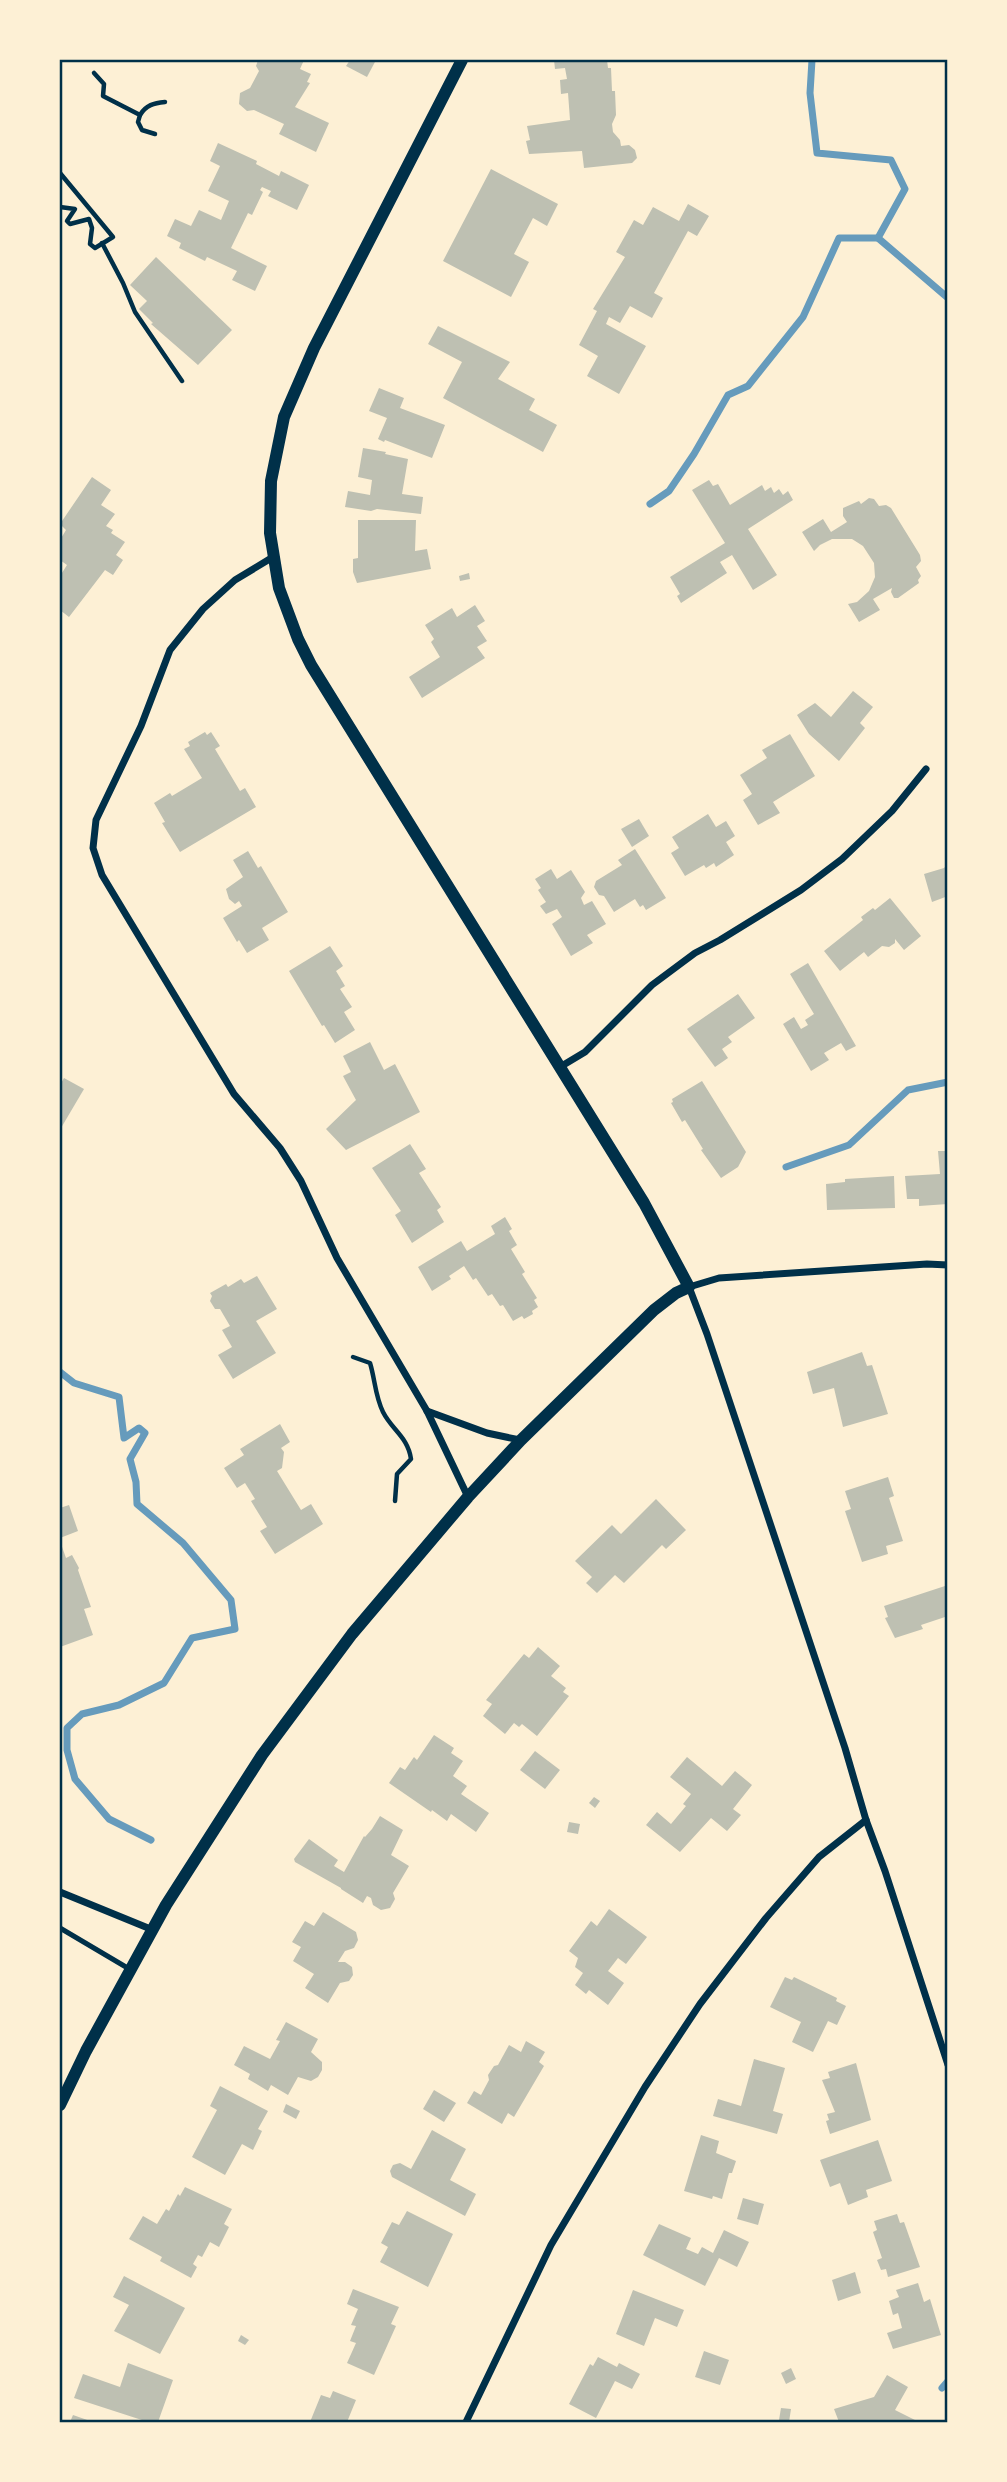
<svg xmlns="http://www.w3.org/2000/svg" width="1007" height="2482" font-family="Spectral,serif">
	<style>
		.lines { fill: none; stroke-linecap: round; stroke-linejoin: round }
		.stream { stroke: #669bbc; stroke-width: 7 }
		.building { fill: #bec0b2 }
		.path { stroke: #003049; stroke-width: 4.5 }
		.service { stroke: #003049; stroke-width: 5 }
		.minor { stroke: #003049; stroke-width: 7 }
		.tertiary { stroke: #003049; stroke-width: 12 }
		.neatline { fill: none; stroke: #003049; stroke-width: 2.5 }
	</style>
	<rect width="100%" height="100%" fill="#fdf0d5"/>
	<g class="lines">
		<!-- stream -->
		<g class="stream">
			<polyline points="812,60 810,93 817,153 891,160 905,189 878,238 948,298"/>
			<polyline points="650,504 669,491 694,454 728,395 748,386 803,317 839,238 878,238"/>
			<polyline points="786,1167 849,1145 908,1090 948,1082"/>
			<polyline points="60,1372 74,1383 119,1397 124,1438 139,1428 145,1433 130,1459 136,1482 137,1504 183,1543 231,1600 235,1629 192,1638 164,1683 119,1705 82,1714 67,1728 67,1750 75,1779 109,1819 151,1840"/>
			<polyline points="942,2388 948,2381"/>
		</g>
	</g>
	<!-- building -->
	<g class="building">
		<polygon points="258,60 304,60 300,69 311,74 307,82 310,83 295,107 329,123 316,152 279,134 284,124 254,110 247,111 239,104 240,93 250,88 259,71 256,66"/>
		<polygon points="350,60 376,60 367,77 346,66"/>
		<polygon points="554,60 607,60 608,68 611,68 612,91 615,91 616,115 612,124 613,132 620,140 621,146 629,145 635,150 637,158 632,163 584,168 582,151 529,154 526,141 530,140 527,126 570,120 568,93 561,94 560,80 567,79 565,68 555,69"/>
		<polygon points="218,143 257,161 256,164 279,176 281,171 309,185 297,210 268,196 271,191 262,187 260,190 263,192 252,215 248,213 231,248 267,266 255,291 232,280 237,271 207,257 205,261 179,248 181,243 167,236 175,219 191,226 199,210 221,220 229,201 208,191 220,166 210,161"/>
		<polygon points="491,169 558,204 547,226 533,218 514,254 529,262 511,297 443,261"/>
		<polygon points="688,204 709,216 697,236 688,231 654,293 663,298 652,318 630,306 620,323 609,317 606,324 646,346 619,394 587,376 598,356 579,345 597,311 593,309 625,257 616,252 634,220 643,225 653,207 679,221"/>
		<polygon points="156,257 232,330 198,365 151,324 153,323 139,309 147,301 130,285"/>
		<polygon points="438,326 510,362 498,379 535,399 529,410 557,425 543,452 443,398 462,362 428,344"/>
		<polygon points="379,388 404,398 400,408 445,425 432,458 385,440 384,442 378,439 387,418 369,411"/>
		<polygon points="363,448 386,452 385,454 408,459 402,494 423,497 421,514 377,509 371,511 345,507 348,491 370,495 372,480 358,477"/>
		<polygon points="92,477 111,490 101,505 115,514 106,526 113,530 111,533 125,542 116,555 123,560 113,575 105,570 69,617 60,610 60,576 67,565 60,560 60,540 66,530 60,524"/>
		<polygon points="709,480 713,486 718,484 730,505 762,485 765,491 771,487 774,493 779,489 783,495 788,491 793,500 748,529 777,575 753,590 732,555 720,562 727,573 681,603 677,596 680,594 670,577 725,543 692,490"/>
		<polygon points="869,498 874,499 879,506 886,505 891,508 920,555 921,561 916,567 921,576 918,580 919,583 898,598 894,598 891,592 892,588 873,599 880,610 859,622 848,604 857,602 869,591 875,577 874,563 863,546 852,539 832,539 820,545 814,551 802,532 823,519 831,532 847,522 843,516 843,508 859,501 861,504"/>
		<polygon points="358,520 416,520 415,551 427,549 431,569 357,583 353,572 353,559 358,558"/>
		<polygon points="469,573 470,579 460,581 459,576"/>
		<polygon points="475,605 485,621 477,626 487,641 477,647 485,658 422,698 409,677 440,657 431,642 434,639 425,625 452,608 457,617"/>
		<polygon points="853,691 873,707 860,723 865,728 839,761 809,734 797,715 815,703 831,717"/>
		<polygon points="205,732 207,735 211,732 220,746 215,749 240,791 245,788 256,807 180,852 162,823 165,822 154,803 170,793 172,796 202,778 184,749 190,746 188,742"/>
		<polygon points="790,734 815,776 773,802 780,813 758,825 743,800 752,794 740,775 767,758 762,750"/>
		<polygon points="708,814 716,827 726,821 735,836 726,842 734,855 716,867 714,863 706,868 704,865 685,876 671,853 679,848 672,837"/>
		<polygon points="639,819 649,836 632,847 621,829"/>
		<polygon points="635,849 666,898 646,910 643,905 640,907 635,899 614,912 604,896 599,895 594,887 596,881 622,865 618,860"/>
		<polygon points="248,851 258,868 261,866 288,912 262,928 269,940 247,953 239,940 237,942 223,918 242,906 239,901 235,904 229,899 226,889 243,877 233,860"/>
		<polygon points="948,864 948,896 932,902 924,874 944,868"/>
		<polygon points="551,869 557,879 571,870 585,892 581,898 584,905 592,901 606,924 587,935 593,943 571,956 552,924 562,917 557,909 546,914 540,906 546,902 538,890 541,888 535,879"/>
		<polygon points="890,898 921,936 904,950 895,939 895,943 889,947 882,946 868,957 864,952 840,971 824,951 863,920 861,917 873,908 875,910"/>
		<polygon points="330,946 343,966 336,971 345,986 340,989 352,1007 344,1012 355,1030 335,1043 324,1025 322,1026 289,971"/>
		<polygon points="808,963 856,1046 846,1051 841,1043 824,1053 829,1060 811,1071 783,1024 794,1017 801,1029 808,1025 805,1020 814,1014 790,974"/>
		<polygon points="738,994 755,1018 728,1037 732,1042 722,1049 728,1058 715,1067 687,1029"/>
		<polygon points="370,1042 384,1070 395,1064 420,1112 346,1150 326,1129 356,1100 343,1076 351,1072 343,1056"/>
		<polygon points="64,1078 84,1089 61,1128 60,1127 60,1085"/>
		<polygon points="702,1081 746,1152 738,1167 721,1178 701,1150 703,1149 685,1120 682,1122 671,1103 673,1102 672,1099"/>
		<polygon points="410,1144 426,1169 419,1173 441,1207 437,1210 444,1222 412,1243 395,1215 401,1211 372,1168"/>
		<polygon points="938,1151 948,1151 948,1204 919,1206 919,1199 907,1199 905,1176 940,1174"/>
		<polygon points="894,1176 895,1208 827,1210 826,1184 845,1182 845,1179"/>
		<polygon points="505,1217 512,1229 509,1231 517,1245 511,1249 525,1272 522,1274 537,1298 534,1300 538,1307 532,1311 533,1314 524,1319 522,1316 513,1321 503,1305 500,1306 492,1294 488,1296 476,1278 473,1280 464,1266 449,1276 451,1279 432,1291 418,1267 461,1241 467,1251 495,1234 491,1226"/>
		<polygon points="257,1276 277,1309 256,1321 276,1353 233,1379 218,1355 232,1347 222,1330 230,1326 220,1309 215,1309 210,1301 212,1296 210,1293 226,1284 228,1287 241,1279 244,1283"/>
		<polygon points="862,1352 867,1366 872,1365 888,1414 843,1427 834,1388 813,1394 807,1372"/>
		<polygon points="280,1424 290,1442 281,1448 284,1452 282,1468 277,1471 301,1510 311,1504 323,1524 275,1554 260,1531 267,1527 251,1501 255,1499 245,1483 237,1488 224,1468 244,1455 240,1449"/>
		<polygon points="888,1477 894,1496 889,1498 903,1541 886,1546 888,1554 862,1562 845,1511 851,1509 845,1491"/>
		<polygon points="656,1499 686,1530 666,1549 662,1545 624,1583 615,1575 597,1593 586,1583 592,1577 575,1561 612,1525 621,1534"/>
		<polygon points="69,1505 78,1531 60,1538 60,1508"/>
		<polygon points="60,1541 66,1558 72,1555 79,1568 78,1570 91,1607 84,1609 93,1635 60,1647"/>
		<polygon points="948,1585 948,1616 921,1625 923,1629 895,1638 885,1618 888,1617 884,1606"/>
		<polygon points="538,1647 560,1666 551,1676 566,1688 563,1692 569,1696 537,1736 522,1724 519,1727 514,1723 505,1734 483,1716 492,1704 486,1700 524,1654 529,1658"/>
		<polygon points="434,1735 454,1748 451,1753 463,1761 453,1776 467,1786 461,1794 489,1813 476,1832 451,1814 447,1821 432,1810 431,1812 389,1783 400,1767 405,1770 414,1757 417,1760"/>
		<polygon points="535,1751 560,1770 545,1789 520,1770"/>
		<polygon points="687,1757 722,1786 735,1771 752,1785 733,1809 741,1815 727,1831 711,1818 680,1852 646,1825 657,1812 671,1824 686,1806 683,1804 691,1794 670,1777"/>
		<polygon points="594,1797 600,1801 595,1808 589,1803"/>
		<polygon points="380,1816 403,1830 391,1855 409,1866 393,1893 395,1899 390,1908 381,1910 373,1905 371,1898 367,1896 363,1903 341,1889 341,1888 295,1862 294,1859 309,1839 338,1860 334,1866 344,1872 364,1836 365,1837 372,1829"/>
		<polygon points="569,1822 580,1824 578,1834 567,1832"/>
		<polygon points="609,1909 647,1937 626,1964 618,1958 608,1971 624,1983 608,2005 589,1990 586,1994 575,1985 583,1973 575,1967 578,1958 569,1951 591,1921 597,1926"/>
		<polygon points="323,1912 356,1932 358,1940 354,1948 345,1951 338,1962 345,1962 352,1967 353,1975 349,1981 340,1983 328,2003 305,1988 314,1974 293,1961 301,1947 292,1942 305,1921 314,1926"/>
		<polygon points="785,1977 792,1980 794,1977 837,1998 836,2001 846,2006 837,2025 828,2021 813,2052 792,2042 801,2022 770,2007"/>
		<polygon points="286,2022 318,2039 311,2052 322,2062 322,2070 318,2077 311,2081 298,2077 288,2095 271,2085 268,2091 248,2079 250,2074 234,2065 244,2046 270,2059 280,2041 276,2040"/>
		<polygon points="526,2041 545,2052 539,2062 544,2066 514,2117 508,2113 502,2124 467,2103 474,2091 481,2095 489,2080 488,2075 494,2066 498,2065 509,2045 521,2052"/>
		<polygon points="754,2059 785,2068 773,2111 783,2114 777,2134 713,2116 718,2099 741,2106"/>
		<polygon points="856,2063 871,2120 830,2134 826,2121 829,2120 827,2114 835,2112 822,2080 830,2078 828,2072"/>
		<polygon points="220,2086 268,2111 258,2129 262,2131 253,2150 242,2144 225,2175 192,2157 217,2110 210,2106"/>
		<polygon points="434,2090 456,2103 444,2122 423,2109"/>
		<polygon points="286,2104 300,2111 296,2119 283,2112"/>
		<polygon points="432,2130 466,2149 450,2180 476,2194 465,2216 392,2177 390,2171 393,2165 400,2163 411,2169"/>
		<polygon points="701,2135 719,2141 716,2153 736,2161 732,2173 729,2173 722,2199 713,2196 712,2199 684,2191"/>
		<polygon points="878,2140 892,2181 866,2190 868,2197 848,2205 840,2183 830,2187 820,2160"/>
		<polygon points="185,2187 232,2209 224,2224 229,2227 219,2247 210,2242 202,2257 198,2255 193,2264 197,2267 191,2278 160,2261 162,2257 129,2239 143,2216 157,2224 166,2209 169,2211 178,2194 180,2196"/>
		<polygon points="743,2198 764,2204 758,2225 737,2219"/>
		<polygon points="407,2211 453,2234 428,2287 380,2262 388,2247 381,2243 392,2222 399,2225"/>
		<polygon points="897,2214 900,2223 904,2222 920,2267 888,2277 886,2269 881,2270 877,2260 882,2258 873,2232 877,2230 874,2221"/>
		<polygon points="659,2224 691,2238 686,2249 698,2254 702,2247 713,2253 724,2230 749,2242 737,2267 719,2258 705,2286 643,2255"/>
		<polygon points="855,2272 861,2293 838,2301 832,2280"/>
		<polygon points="124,2276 185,2308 160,2354 114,2331 129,2305 113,2297"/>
		<polygon points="918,2283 924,2302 930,2299 941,2335 893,2349 887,2333 902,2328 898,2313 893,2315 889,2301 899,2297 896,2290"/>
		<polygon points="353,2289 399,2307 391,2324 396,2326 374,2375 347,2363 356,2343 350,2341 356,2326 351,2325 358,2309 347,2304"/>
		<polygon points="633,2290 684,2310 677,2327 655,2318 644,2346 616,2334"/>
		<polygon points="241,2335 249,2340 245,2345 238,2341"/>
		<polygon points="704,2351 729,2360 720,2385 695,2377"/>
		<polygon points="598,2357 617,2367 619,2363 640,2374 632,2389 615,2381 596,2418 569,2404 590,2364 593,2366"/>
		<polygon points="128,2363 173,2380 158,2422 148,2422 74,2398 83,2374 120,2387"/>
		<polygon points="791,2368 796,2379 786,2384 781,2373"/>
		<polygon points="887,2375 908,2387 895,2410 919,2422 839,2422 834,2409 874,2397"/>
		<polygon points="333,2391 356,2400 347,2422 310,2422 321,2395 330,2398"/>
		<polygon points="781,2408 791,2409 789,2422 779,2420"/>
		<polygon points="73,2415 93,2422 70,2422"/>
	</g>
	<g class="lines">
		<!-- path -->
		<g class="path">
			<path d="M94 73 104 84 103 96 140 115C146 105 154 103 165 102"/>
			<polyline points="140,115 138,122 142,130 155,134"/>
			<polyline points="60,173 113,237 95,248 90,244 92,228 89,219 70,224 67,221 75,209 60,207"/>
			<polyline points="102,243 123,283 135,312 182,381"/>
			<path d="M353 1357 370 1363C375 1379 375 1396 383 1412 392 1430 408 1437 411 1459L397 1474 395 1501"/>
		</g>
		<!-- service -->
		<polyline class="service" points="60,1928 131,1970"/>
		<!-- minor -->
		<g class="minor">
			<polyline points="273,557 235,580 203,609 170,650 141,726 96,820 93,848 102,875 234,1094 280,1148 301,1181 337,1258 427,1411 468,1497"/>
			<polyline points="560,1067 585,1052 652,985 695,953 720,940 801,890 842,859 892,811 926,769"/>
			<polyline points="948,1265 927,1264 719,1278 689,1287 707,1334 845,1748 866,1820 885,1871 948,2065"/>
			<polyline points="427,1411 487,1433 520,1440"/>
			<polyline points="60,1892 153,1930"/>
			<polyline points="466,2422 551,2245 645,2087 700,2004 766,1918 819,1857 866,1820"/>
		</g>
		<!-- tertiary -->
		<polyline class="tertiary" points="60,2105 86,2051 166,1905 262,1755 352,1634 468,1497 521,1440 654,1310 676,1293 689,1287 644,1203 311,665 298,639 279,588 270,533 271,481 284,417 314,348 462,60"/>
	</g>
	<!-- border -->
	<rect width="1007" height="2482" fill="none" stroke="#fdf0d5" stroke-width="122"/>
	<rect x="61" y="61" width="885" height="2360" class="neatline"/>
</svg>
